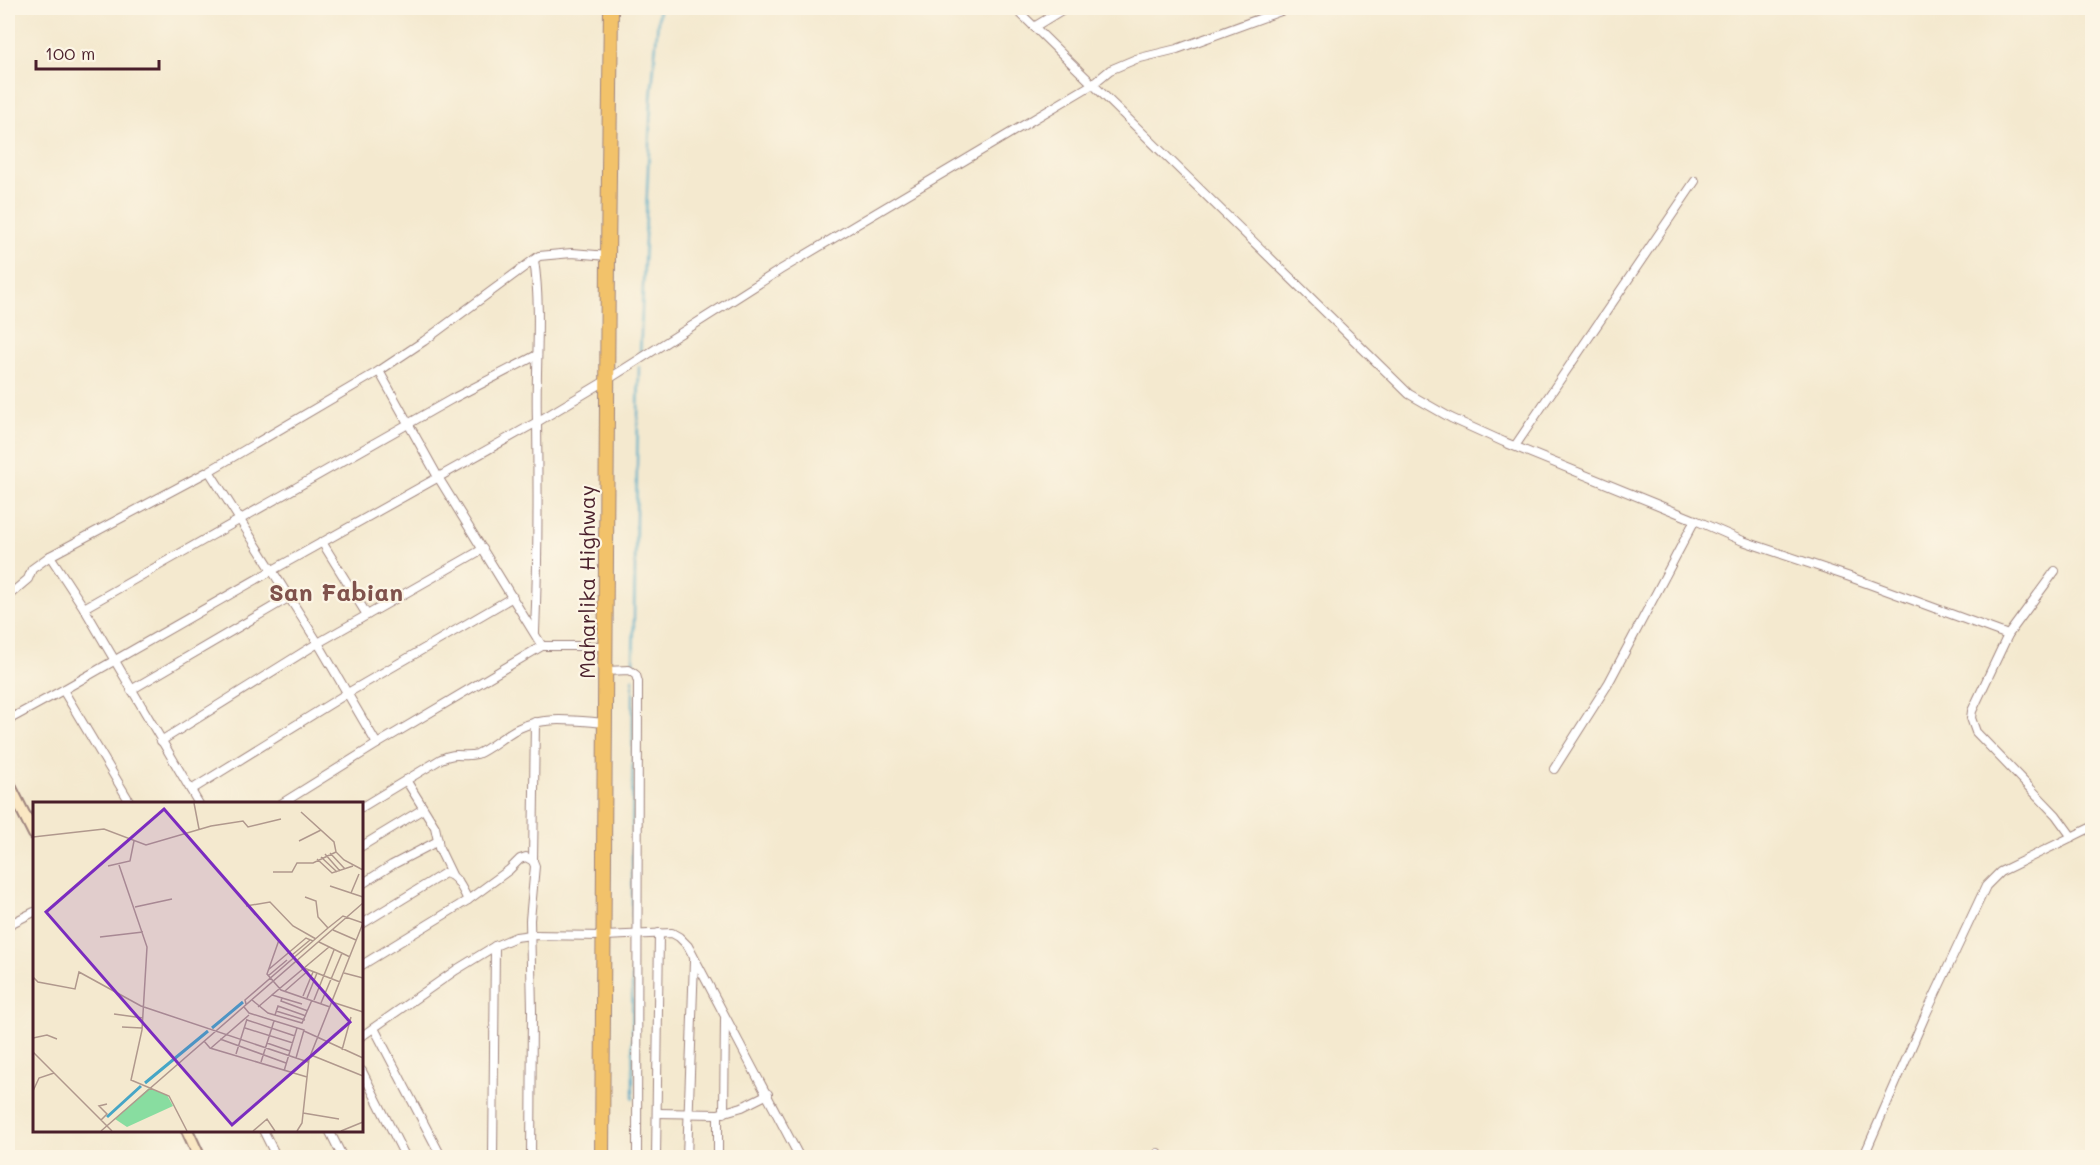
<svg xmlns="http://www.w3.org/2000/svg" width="2100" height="1165" font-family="Mali,sans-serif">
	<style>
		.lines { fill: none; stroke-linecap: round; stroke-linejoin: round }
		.stream { stroke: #46a6c6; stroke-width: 2 }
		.minor-casing { stroke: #9f847d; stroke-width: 10 }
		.secondary-casing { stroke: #9f847d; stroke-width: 14 }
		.trunk-casing { stroke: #9f847d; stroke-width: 16 }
		.minor { stroke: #fff; stroke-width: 8 }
		.secondary { stroke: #fae7c3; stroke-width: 10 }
		.trunk { stroke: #f2c26a; stroke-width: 14 }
		.labels { text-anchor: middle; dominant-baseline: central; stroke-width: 4.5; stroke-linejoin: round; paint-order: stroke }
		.street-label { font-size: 21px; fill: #4a1f2b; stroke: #fcf5e5 }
		.quarter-label { font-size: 24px; font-weight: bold; fill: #80524c; stroke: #fcf5e5 }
		.inset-river { fill: none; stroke: #46a6c6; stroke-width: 3 }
		.inset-road { fill: none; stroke: #b0988d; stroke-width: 1.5 }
		.view { fill: #7b2cbf; fill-opacity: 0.15; stroke: #7b2cbf; stroke-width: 3 }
		.inset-edge { fill: none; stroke: #4a1f2b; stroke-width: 3 }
	</style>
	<rect width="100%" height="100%" fill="#fcf5e5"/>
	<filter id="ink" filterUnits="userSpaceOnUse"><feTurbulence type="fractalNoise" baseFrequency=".0167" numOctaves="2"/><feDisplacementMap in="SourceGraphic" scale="12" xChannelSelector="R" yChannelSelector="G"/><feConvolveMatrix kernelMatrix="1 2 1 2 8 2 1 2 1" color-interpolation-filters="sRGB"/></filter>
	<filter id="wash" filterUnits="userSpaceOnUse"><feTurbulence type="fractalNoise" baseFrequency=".008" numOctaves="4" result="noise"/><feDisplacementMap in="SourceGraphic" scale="24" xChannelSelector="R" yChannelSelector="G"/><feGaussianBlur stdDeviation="1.35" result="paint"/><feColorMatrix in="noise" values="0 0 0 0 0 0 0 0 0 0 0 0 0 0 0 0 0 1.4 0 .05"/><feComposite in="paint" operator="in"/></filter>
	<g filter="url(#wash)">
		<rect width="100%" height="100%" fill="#f4e9cf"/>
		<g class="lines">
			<!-- stream -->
			<g class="stream">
				<polyline points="640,356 651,100 659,8"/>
				<polyline points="633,666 639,367"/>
				<polyline points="632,928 633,678"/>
				<polyline points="632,940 633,1098"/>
			</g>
		</g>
	</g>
	<g filter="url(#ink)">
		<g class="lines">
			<!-- minor casing -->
			<g class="minor-casing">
				<g id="minor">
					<polyline points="1015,8 1409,394 1451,418 1504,442 1695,520 1743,541 1850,577 2008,635"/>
					<polyline points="1034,27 1065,8"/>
					<path d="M534 260C542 313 535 368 537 421 538 491 538 561 535 632"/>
					<polyline points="379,371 438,477 542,646"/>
					<polyline points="1515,446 1695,181"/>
					<polyline points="209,471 318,643 377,744"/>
					<polyline points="322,542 367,615"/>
					<polyline points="50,556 84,608 199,804"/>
					<polyline points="2055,571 2008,635 1972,711 1971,718 1976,732 2056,815 2072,837"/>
					<polyline points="8,596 28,579 32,569 50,556 209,471 379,371 424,341 539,256 572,253 608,256"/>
					<polyline points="84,608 452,399 537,355"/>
					<polyline points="606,671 629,670 636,675 638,682 637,1158"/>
					<polyline points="63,690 131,804"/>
					<polyline points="131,690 288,598"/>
					<polyline points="8,720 63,690 271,571 537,422 607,380 780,270 1093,84 1110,70 1136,59 1177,49 1289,8"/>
					<polyline points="161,741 318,643 483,549"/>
					<polyline points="1554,769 1608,684 1695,520"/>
					<polyline points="191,790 346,694 513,597"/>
					<polyline points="281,804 377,744 542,646 607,646"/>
					<path d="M362 807 441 759C457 751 463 758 477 754 491 748 503 736 517 729 544 715 577 721 606 723"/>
					<polyline points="438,841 439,848 452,875"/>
					<polyline points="362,846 423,809"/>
					<polyline points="533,861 535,722"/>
					<polyline points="362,884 392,865 438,841 435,827 406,780"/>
					<polyline points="468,900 509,870 520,859 526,857 533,861 535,866 530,920 532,1010 531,1158"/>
					<path d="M362 924 445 873C458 876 462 889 468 900L362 965"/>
					<polyline points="8,925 34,912"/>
					<polyline points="374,1028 442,1158"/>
					<polyline points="362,1036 456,970 495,946 516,937 531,935 604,936 672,933 679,937 688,946 800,1158"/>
					<polyline points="362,1071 406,1158"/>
					<polyline points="657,1113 718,1114 742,1107 768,1094"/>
					<polyline points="724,1113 725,1019"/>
					<polyline points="263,1130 277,1158"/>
					<polyline points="329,1130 343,1158"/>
					<polyline points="493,1158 495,946"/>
					<polyline points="656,1158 659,933"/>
					<polyline points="687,1158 694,961"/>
					<polyline points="718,1158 718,1114"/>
					<polyline points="1155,1158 1158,1153"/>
					<polyline points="1863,1158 1925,1016 1986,886 2000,872 2092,827"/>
				</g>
			</g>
			<!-- secondary casing -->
			<g class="secondary-casing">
				<g id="secondary">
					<polyline points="8,782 34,834"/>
					<polyline points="187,1130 200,1158"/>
				</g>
			</g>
			<!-- trunk casing -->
			<g class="trunk-casing">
				<polyline id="trunk" points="602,1158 608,256 611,8"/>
			</g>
			<!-- minor -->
			<use href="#minor" class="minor"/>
			<!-- secondary -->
			<use href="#secondary" class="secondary"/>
			<!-- trunk -->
			<use href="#trunk" class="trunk"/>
		</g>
	</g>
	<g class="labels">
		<!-- street labels -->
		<g class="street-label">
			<text transform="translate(586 582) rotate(-90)">Maharlika Highway</text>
		</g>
		<!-- quarter labels -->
		<g class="quarter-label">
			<text x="336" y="591">San Fabian</text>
		</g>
	</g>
	<!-- overview -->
	<g transform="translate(33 802)">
		<rect width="330" height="330" fill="#f4e9cf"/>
		<path d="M116 286 134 293 140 304 94 325 82 317Z" fill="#88dda0"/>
		<path class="inset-river" d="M179 226 210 200M112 281 175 229M74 315 108 284"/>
		<path class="inset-road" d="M161 1 166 27M268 10 301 40 303 50 311 58 330 68M0 35 71 27 113 43 178 24 210 19 215 25 248 17M266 39 288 28M297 51 312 67M292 52 307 69M288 55 304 70M284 57 299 71 320 64M86 63 114 145 109 228 98 278 136 294 154 329M75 64 97 59 101 39M240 70H259L264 61H280L303 50M297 84 330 95M318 91 326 72M213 104 237 100 260 124 283 137M102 105 139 97M295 126 310 114 330 121M300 128 323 138M67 135 110 130M246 138 234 172 248 188 297 205M286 140 317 155M259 153 277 138M264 158 271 166 307 180M235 168 273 136 280 139 295 126 285 115 283 99 272 95M311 171 330 176M235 174 254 158M0 175 5 180 42 187 46 170 108 204 275 260M252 189 276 168M270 194 280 170M249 196 239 193 296 145M274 196 284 171M219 198 235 211 269 221 279 198M281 198 301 148M299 200 330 210M288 201 309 151M213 202 212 198 280 139M269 202 249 196 248 199 275 209M211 205 216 211 271 228 263 256M225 205 239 193M243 209 272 218M81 212 110 216M242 213 245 204 273 214M214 218 262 234M89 225 109 226M212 226 260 241M271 229 330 256M0 236 14 233 24 237M187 237 253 261M171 239 177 246 274 275M234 241 257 249M178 246 216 213M309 248 318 215M0 250 79 329M203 252 214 217M278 253 330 274M228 260 241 219M251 269 264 226M0 289 6 276 21 271M270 311 306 317M68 318 74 312 66 304 74 302M68 329 330 101M220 329 234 317 242 329M264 329 269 321 276 257 330 121M308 329 330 320"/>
		<path class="view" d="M131 7 317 220 199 323 13 110Z"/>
		<rect width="330" height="330" class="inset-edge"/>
	</g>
	<!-- margin -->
	<rect width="2100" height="1165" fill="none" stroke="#fcf5e5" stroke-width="30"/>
	<!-- scale -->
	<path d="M36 60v9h123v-9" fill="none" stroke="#4a1f2b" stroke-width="3"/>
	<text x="45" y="60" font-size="18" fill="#4a1f2b" stroke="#fcf5e5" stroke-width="4.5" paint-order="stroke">100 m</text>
</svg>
